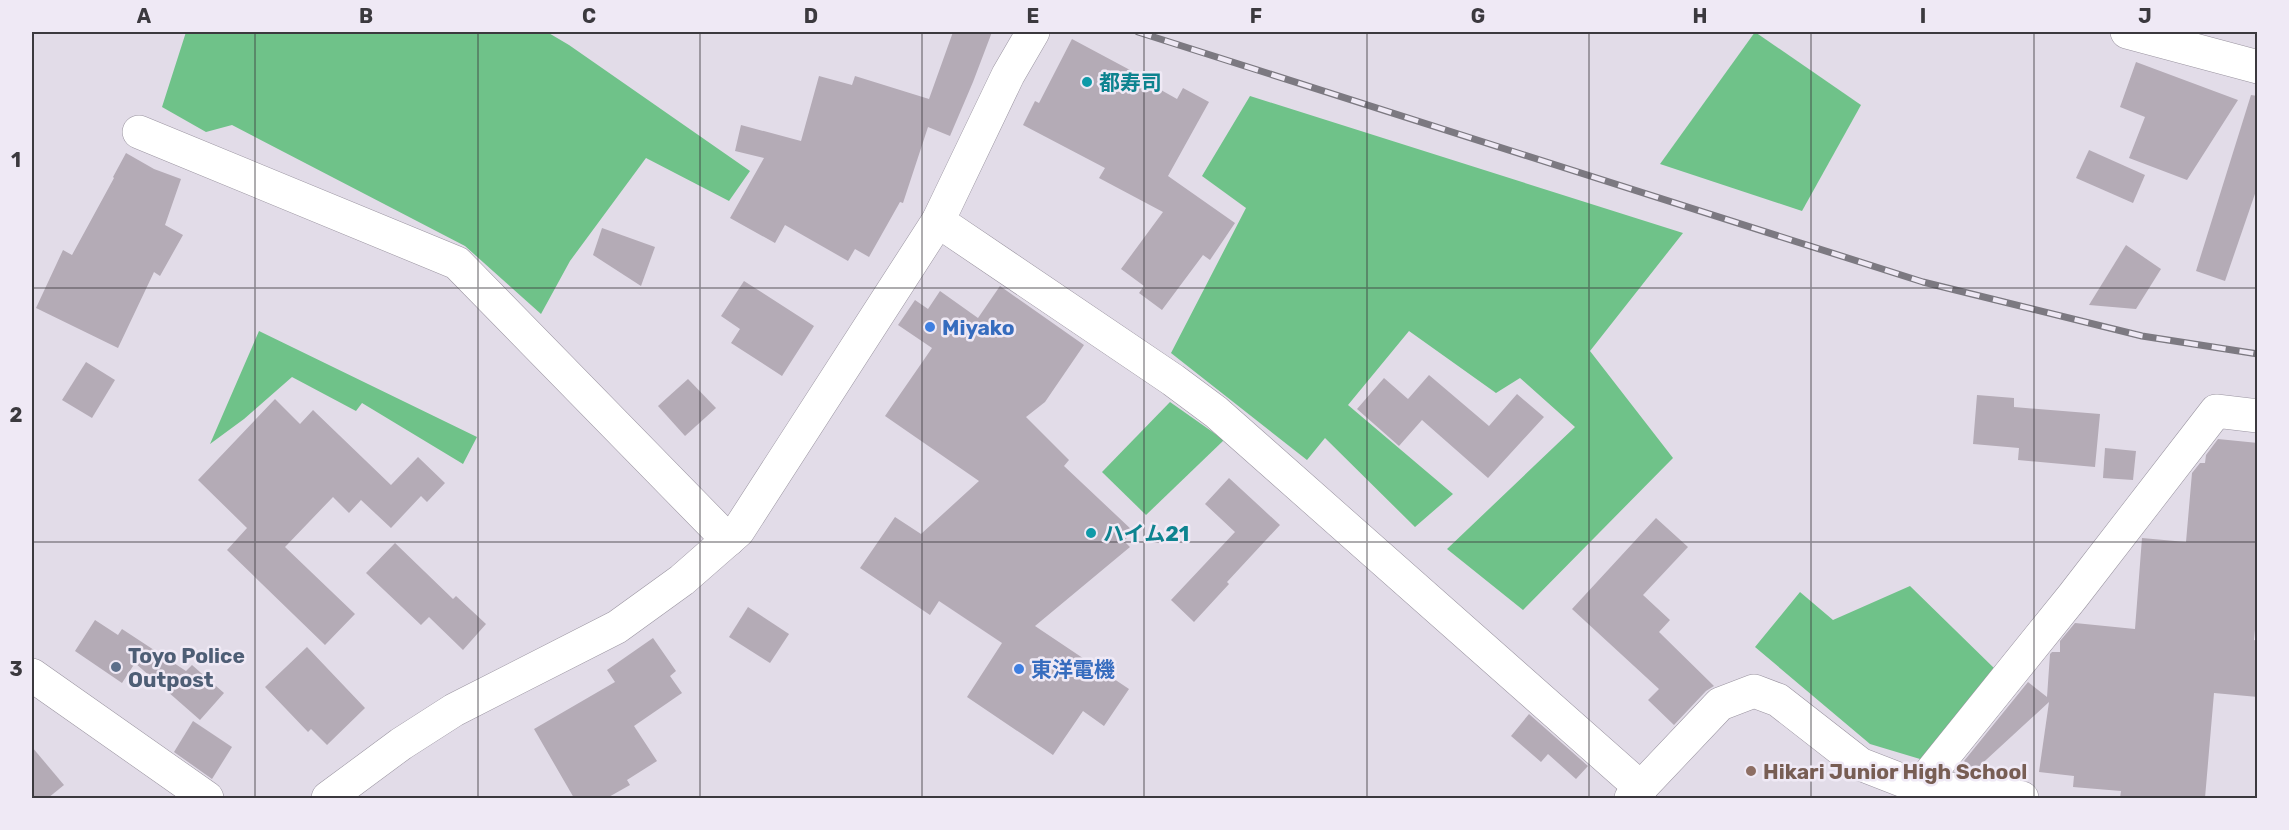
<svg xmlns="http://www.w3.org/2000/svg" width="2289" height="830" font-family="Rubik,'Noto Sans JP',sans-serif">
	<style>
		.forest { fill: #6fc289 }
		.building { fill: #b4abb6 }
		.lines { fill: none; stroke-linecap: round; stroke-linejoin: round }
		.minor-casing { stroke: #9a94a0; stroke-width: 34 }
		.tertiary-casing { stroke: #9a94a0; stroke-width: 34 }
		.minor { stroke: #fff; stroke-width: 33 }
		.tertiary { stroke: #fff; stroke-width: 33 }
		.rail-casing { stroke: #7c7981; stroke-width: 7 }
		.rail { stroke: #efe9f5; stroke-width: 4.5; stroke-dasharray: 14; stroke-linecap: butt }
		.grid { fill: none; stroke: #3b393e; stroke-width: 1.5; stroke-opacity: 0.55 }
		.culture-dot { fill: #0f9aa8; stroke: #efe9f5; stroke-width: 2 }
		.shop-dot { fill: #3f7fe0; stroke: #efe9f5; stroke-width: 2 }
		.service-dot { fill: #5c6f8a; stroke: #efe9f5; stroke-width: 2 }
		.education-dot { fill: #8d6e63; stroke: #efe9f5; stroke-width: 2 }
		.labels { text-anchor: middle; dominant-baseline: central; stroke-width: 5; stroke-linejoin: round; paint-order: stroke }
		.culture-label { font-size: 21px; font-weight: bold; fill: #0d838f; stroke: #efe9f5; text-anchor: start }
		.shop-label { font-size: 21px; font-weight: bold; fill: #366cbe; stroke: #efe9f5; text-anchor: start }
		.service-label { font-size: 21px; font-weight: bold; fill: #4e5e75; stroke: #efe9f5; text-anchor: start }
		.education-label { font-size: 21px; font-weight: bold; fill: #785e54; stroke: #efe9f5; text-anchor: start }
		.neatline { fill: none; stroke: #3b393e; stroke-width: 2 }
		.grid-label { font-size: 20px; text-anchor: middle; font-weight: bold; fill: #3b393e }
	</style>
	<rect width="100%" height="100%" fill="#e2dce8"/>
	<!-- forest -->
	<g class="forest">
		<polygon points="186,32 547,32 569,45 750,171 729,201 646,158 570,261 541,314 465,246 232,125 206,132 162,107"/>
		<polygon points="1755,32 1861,105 1802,211 1660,164"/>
		<polygon points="1250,96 1683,233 1590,351 1673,458 1523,610 1447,549 1575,427 1520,378 1496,393 1409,331 1348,405 1453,494 1415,527 1325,438 1307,460 1171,353 1246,208 1202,176"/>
		<polygon points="259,331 477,437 463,464 362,403 356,411 292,377 244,419 210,444"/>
		<polygon points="1170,402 1224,440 1146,515 1102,472"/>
		<polygon points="1910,586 1996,670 1930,762 1870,744 1755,647 1800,592 1833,620"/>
	</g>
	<!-- building -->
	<g class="building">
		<polygon points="953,32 992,32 973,82 950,136 928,127 903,203 900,202 869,257 855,249 848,261 785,225 775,243 730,218 764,158 735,151 741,125 801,141 819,76 852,85 855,76 929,99"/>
		<polygon points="1072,39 1130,70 1129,72 1177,99 1183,88 1209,102 1168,176 1235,223 1210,260 1203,255 1162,310 1139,293 1144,286 1121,269 1163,212 1099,178 1105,168 1023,125 1035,101 1039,103"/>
		<polygon points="2136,62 2238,100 2187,180 2129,158 2145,117 2120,107"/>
		<polygon points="2251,95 2258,96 2258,185 2225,281 2196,271"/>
		<polygon points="2089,150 2145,175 2133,203 2076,178"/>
		<polygon points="126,153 154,169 181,179 165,225 183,235 160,276 154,272 118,348 36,308 63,250 72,255 114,178 113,177"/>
		<polygon points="602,228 655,247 641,286 593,255"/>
		<polygon points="2126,245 2161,269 2136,309 2089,305"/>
		<polygon points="744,281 814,326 782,376 731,343 740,329 721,316"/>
		<polygon points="1000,286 1084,345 1045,402 1026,417 1069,460 1064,466 1133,531 1124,541 1130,547 1035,626 1129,689 1104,726 1083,711 1053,755 967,697 1002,643 939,601 930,615 860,568 895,517 921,534 979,481 885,416 932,348 898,325 915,300 928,309 940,291 978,318"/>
		<polygon points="86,362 115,380 92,418 62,400"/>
		<polygon points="1429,375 1489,426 1517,394 1544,417 1488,478 1422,420 1399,446 1357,409 1384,378 1408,399"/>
		<polygon points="688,379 716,408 685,436 658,406"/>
		<polygon points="1977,395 2014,398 2014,407 2100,414 2095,467 2018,460 2019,448 1973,444"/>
		<polygon points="275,399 300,424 313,410 391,485 418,457 445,483 427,502 421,496 391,528 361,500 349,513 333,497 285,547 355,614 325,645 227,550 247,528 198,480"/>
		<polygon points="2218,439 2258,443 2258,598 2254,640 2258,641 2258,697 2214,693 2205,798 2120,798 2121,791 2073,787 2074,776 2039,772 2049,702 1974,771 1964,761 2028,682 2047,697 2050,654 2052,652 2060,652 2060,641 2075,623 2135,629 2142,538 2186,542 2192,473 2200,463 2205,463 2206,455"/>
		<polygon points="2105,448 2136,451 2133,480 2103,478"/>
		<polygon points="1229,478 1280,525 1227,582 1229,584 1194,622 1171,600 1235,532 1205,504"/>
		<polygon points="1656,518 1688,547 1643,595 1670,620 1659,632 1714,686 1706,691 1674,725 1648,700 1659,689 1572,609"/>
		<polygon points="395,543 453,599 456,596 486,624 463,650 429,617 421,625 366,573"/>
		<polygon points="748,607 789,634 770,663 729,637"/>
		<polygon points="95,620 118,635 122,629 186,671 192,665 224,693 200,720 135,663 122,683 75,651"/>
		<polygon points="653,638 676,671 670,676 682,693 634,726 657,761 627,780 630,785 607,798 574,798 534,729 615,682 607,670"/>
		<polygon points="307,647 365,708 327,745 311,729 308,732 265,687"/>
		<polygon points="1529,714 1588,766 1576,779 1548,754 1541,762 1511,736"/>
		<polygon points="193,721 232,747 212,779 174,752"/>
		<polygon points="32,747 64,785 48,798 32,798"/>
	</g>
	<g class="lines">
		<!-- minor casing -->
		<g class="minor-casing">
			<g id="minor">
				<polyline points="139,132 457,263 728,540"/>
				<polyline points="938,221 1173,380 1216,412 1641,788"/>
				<polyline points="32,675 207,798"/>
				<polyline points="1919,787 2073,596 2216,411 2258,416"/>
				<polyline points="1631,798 1720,704 1754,691 1778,700 1860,764 1919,787 2006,793 2022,798"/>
			</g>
		</g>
		<!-- tertiary casing -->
		<g class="tertiary-casing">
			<g id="tertiary">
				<polyline points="2127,32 2258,67"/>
				<polyline points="328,798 401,744 454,710 617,627 682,580 738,531 938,221 1008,75 1033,32"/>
			</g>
		</g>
		<!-- minor -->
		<use href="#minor" class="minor"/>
		<!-- tertiary -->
		<use href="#tertiary" class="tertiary"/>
		<!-- rail casing -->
		<g class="rail-casing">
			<polyline id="rail" points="1138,32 1923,282 2142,336 2258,354"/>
		</g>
		<!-- rail -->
		<use href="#rail" class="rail"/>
	</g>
	<!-- grid -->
	<path class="grid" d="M255 32V798M478 32V798M700 32V798M922 32V798M1144 32V798M1367 32V798M1589 32V798M1811 32V798M2034 32V798M32 288H2258M32 542H2258"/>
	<!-- markers -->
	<g class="culture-dot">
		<circle cx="1087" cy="82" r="6"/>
		<circle cx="1091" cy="533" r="6"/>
	</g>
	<g class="shop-dot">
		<circle cx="930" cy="327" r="6"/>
		<circle cx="1019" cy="669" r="6"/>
	</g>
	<circle class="service-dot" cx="116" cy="667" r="6"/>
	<circle class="education-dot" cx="1751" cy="771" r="6"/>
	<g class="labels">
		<!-- culture labels -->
		<g class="culture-label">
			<text x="1099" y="82">都寿司</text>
			<text x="1103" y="533">ハイム21</text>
		</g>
		<!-- shop labels -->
		<g class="shop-label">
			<text x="942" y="327">Miyako</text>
			<text x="1031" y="669">東洋電機</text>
		</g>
		<!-- service labels -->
		<g class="service-label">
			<text x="128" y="655">Toyo Police<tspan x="128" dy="24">Outpost</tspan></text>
		</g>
		<!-- education labels -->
		<g class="education-label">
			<text x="1763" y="771">Hikari Junior High School</text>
		</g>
	</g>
	<!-- border -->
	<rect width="2289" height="830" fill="none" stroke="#efe9f5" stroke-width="66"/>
	<rect x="33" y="33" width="2223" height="764" class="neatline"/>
	<g class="grid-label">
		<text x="144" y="23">A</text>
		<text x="366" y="23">B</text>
		<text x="589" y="23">C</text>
		<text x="811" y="23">D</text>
		<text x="1033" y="23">E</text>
		<text x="1256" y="23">F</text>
		<text x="1478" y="23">G</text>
		<text x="1700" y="23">H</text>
		<text x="1923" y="23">I</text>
		<text x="2145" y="23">J</text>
		<text x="16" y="167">1</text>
		<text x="16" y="422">2</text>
		<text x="16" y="676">3</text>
	</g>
</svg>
